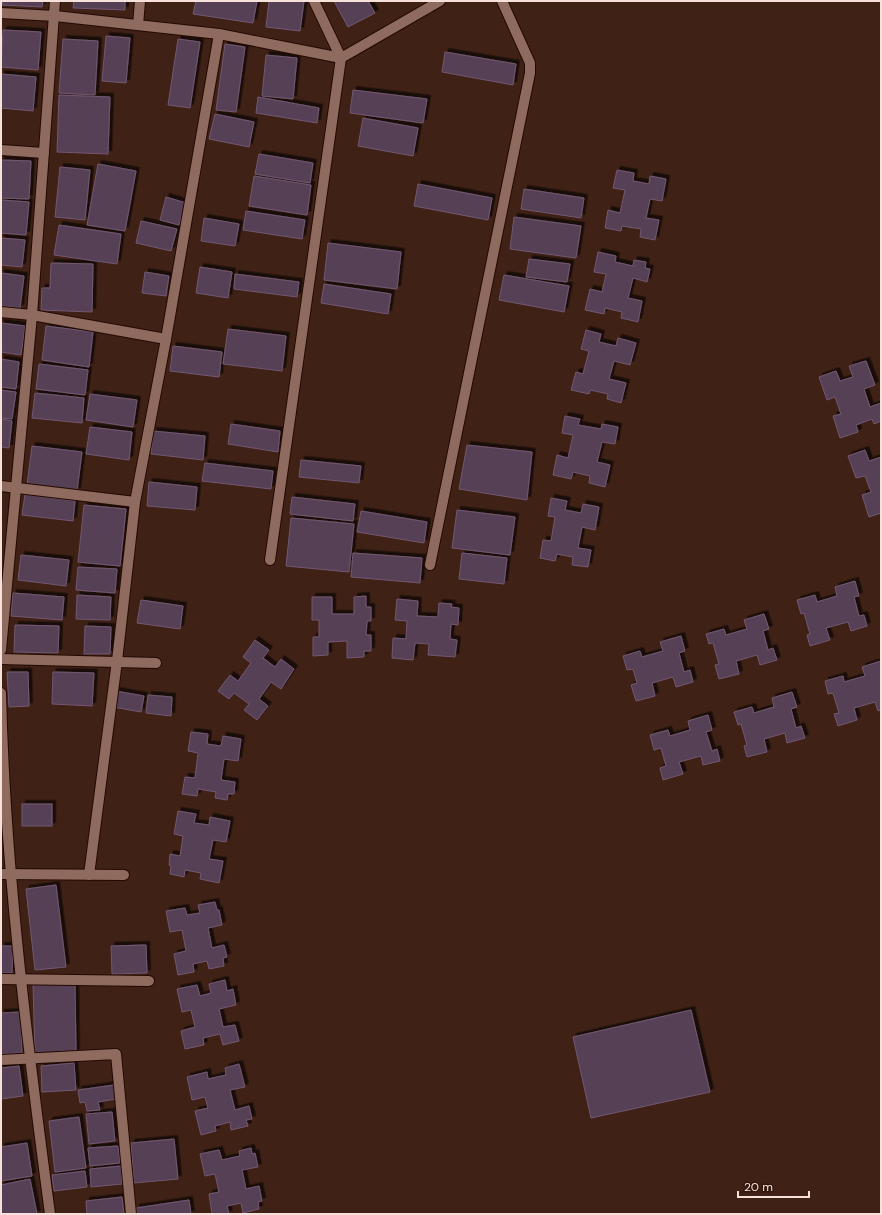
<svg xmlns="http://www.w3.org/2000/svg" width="882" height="1215" font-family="'DM Sans',sans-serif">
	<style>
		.building { fill: #573f57; stroke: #725871; filter: url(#shadow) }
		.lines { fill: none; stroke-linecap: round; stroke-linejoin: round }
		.minor-casing { stroke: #240902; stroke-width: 12 }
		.minor { stroke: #8e6b5e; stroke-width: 10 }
	</style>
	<defs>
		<filter id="shadow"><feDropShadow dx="3.5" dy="-3.5" stdDeviation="0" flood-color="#0009"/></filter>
	</defs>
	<rect width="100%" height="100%" fill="#3f2116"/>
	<!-- building -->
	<g class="building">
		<polygon points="2,1 43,1 42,7 2,5"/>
		<polygon points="74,1 125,1 125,10 73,8"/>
		<polygon points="196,1 257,1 253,23 193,14"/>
		<polygon points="269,1 304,1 300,31 266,27"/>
		<polygon points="334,1 368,1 375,13 348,27"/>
		<polygon points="3,30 41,32 38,70 1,67"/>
		<polygon points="106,36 130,38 126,83 102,81"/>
		<polygon points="63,39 98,41 95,95 59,93"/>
		<polygon points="178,39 200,42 190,108 168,105"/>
		<polygon points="225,44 245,47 236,112 216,110"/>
		<polygon points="445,52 516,64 513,85 442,72"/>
		<polygon points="266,55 297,58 293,99 262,96"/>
		<polygon points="1,74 36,77 33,111 1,108"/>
		<polygon points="353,90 427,99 423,123 350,113"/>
		<polygon points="59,95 110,97 108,154 57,152"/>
		<polygon points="258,97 319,108 317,123 256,113"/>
		<polygon points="215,114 254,122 249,147 209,139"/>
		<polygon points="363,118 418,128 413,156 358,146"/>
		<polygon points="259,154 313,163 310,183 255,174"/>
		<polygon points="1,160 31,161 29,199 1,198"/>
		<polygon points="98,164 136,171 125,231 87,225"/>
		<polygon points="60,167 90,170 85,220 55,217"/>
		<polygon points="617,170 634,173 633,181 649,184 650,176 666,179 662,201 650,199 646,218 659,220 655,240 640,237 641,229 622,226 621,231 605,228 608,210 620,213 625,190 613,188"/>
		<polygon points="254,176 311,185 307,215 249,206"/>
		<polygon points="418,184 492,198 488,220 414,206"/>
		<polygon points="524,189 584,198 581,218 521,209"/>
		<polygon points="166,197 186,203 179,225 160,220"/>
		<polygon points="1,200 29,202 26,235 1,233"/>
		<polygon points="246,211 305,220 302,239 243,230"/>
		<polygon points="514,217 581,226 576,258 510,249"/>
		<polygon points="204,218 239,224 235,246 201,241"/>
		<polygon points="141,221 177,229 171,251 136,243"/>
		<polygon points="59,225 121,234 117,264 54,255"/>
		<polygon points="1,238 25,240 22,267 1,265"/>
		<polygon points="328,243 401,252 397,289 324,280"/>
		<polygon points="598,252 616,256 615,262 633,266 634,260 646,262 645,268 650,269 647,282 633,278 628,298 642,301 638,322 621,318 622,312 605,308 604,314 585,310 590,289 602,292 606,274 594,272"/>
		<polygon points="529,259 570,264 567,282 526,277"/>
		<polygon points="51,263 93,264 92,312 41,310 42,288 50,288"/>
		<polygon points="200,267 232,272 228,298 196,293"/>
		<polygon points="145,272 169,276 166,296 142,293"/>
		<polygon points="1,273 24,276 20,308 1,306"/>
		<polygon points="235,274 299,282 297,297 234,289"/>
		<polygon points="504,275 569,286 564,312 499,300"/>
		<polygon points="324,284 391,294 388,314 321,303"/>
		<polygon points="1,323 25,326 21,355 1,352"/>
		<polygon points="46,326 93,332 89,367 42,360"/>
		<polygon points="228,329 286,336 282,371 223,364"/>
		<polygon points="586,330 601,334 599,342 616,346 618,338 636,343 630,365 614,361 609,379 626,383 621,403 607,399 608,394 590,390 589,394 571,390 576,372 583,374 589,351 581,349"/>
		<polygon points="173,346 222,352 219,377 170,371"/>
		<polygon points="1,359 19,362 16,389 1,387"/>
		<polygon points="866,361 875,385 864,389 870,407 881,403 881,421 874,424 872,419 856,425 858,432 840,438 833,416 841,414 835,397 827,400 819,377 836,371 840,381 853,377 849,366"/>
		<polygon points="39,364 88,370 85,395 36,389"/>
		<polygon points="1,390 16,392 12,419 1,418"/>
		<polygon points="35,393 84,398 82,423 32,418"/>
		<polygon points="90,394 137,400 133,427 86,420"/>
		<polygon points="565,416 580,419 578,425 601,429 602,424 618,427 615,444 602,442 597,462 610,465 605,487 589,483 590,476 573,472 571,479 553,475 557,455 568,458 573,435 562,433"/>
		<polygon points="1,419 12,421 9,448 1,447"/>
		<polygon points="231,424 280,431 278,452 228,444"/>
		<polygon points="90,427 132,432 129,460 86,454"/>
		<polygon points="153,431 205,436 203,460 151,454"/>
		<polygon points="467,445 532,452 527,500 459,489"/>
		<polygon points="32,446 82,452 77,491 27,485"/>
		<polygon points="865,450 869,461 881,457 881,513 869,517 862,495 871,492 865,476 856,478 848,456"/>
		<polygon points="301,460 361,466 359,483 299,477"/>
		<polygon points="205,463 273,471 271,489 202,481"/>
		<polygon points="149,482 197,487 195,510 147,506"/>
		<polygon points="25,494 75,501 73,521 22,515"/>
		<polygon points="292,497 355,504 353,521 290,514"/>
		<polygon points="551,498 567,501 565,510 581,513 583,504 599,507 595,530 582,527 578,548 591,550 588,567 572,565 573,557 557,554 555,561 540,558 543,540 551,541 555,517 548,516"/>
		<polygon points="84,505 126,509 120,566 78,562"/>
		<polygon points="457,510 515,517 510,555 452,548"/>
		<polygon points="361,511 427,522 424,543 357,532"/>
		<polygon points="291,518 354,524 349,572 286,566"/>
		<polygon points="353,553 422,558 420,583 351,577"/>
		<polygon points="462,553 507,558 504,584 459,579"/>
		<polygon points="21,555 69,560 66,586 18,580"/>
		<polygon points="78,567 117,569 115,593 76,590"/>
		<polygon points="855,581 859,596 854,597 859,616 864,615 867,626 851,631 848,622 826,628 830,640 810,646 807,635 810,634 804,613 801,614 797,600 815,595 817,602 837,596 835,587"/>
		<polygon points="13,593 64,597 62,620 11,616"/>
		<polygon points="77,595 111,597 110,620 76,619"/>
		<polygon points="366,596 366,607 371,607 371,621 367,621 366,635 371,635 371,651 364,651 364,657 347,658 347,641 328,642 328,655 313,656 313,637 319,637 319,620 312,620 312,597 332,597 332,614 354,614 354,597"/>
		<polygon points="397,599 418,601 417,616 438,617 439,603 452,604 451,607 459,608 458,625 451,624 450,639 457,640 455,657 428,655 429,644 415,643 413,660 392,658 393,638 406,639 407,621 395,620"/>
		<polygon points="141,600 183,606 180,629 137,623"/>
		<polygon points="764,614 769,629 763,631 768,650 773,648 777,660 760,665 757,655 736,661 739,674 719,679 715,665 719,664 713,643 709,644 706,634 724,629 726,635 747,629 744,620"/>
		<polygon points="15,625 59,626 58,653 14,652"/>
		<polygon points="85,626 111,627 110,654 84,654"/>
		<polygon points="681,636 685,651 679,653 684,672 690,670 693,682 676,687 673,677 652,683 655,696 636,701 631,685 637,683 633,669 627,670 623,656 640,651 642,657 663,651 660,642"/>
		<polygon points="255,640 269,650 263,658 275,667 281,659 294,669 281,689 271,682 259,699 268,706 257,720 244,710 249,704 234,693 229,699 218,691 230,675 238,681 251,663 243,657"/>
		<polygon points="881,661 881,710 878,711 875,702 854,708 857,720 838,726 834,714 839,713 833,693 828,694 825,681 843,676 844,682 865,676 862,667"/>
		<polygon points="7,672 28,672 29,706 9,707"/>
		<polygon points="53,672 94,673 92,706 52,704"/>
		<polygon points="116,691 144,696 141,712 113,707"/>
		<polygon points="792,692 797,707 791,709 796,728 801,726 805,738 787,743 785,733 764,739 767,752 747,757 744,746 747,745 741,724 738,725 734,712 752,707 754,713 774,707 772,698"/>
		<polygon points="148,695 172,697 171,716 146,713"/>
		<polygon points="708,715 712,730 706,732 712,751 717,749 720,761 703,765 701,756 679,762 683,774 663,780 660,768 666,766 661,748 654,750 650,735 668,730 670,736 690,730 688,721"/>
		<polygon points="191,732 208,734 207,744 221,746 223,736 241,739 238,761 224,759 221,780 235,782 234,794 228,794 227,800 215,798 216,792 198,789 197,796 182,794 185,777 195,778 198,753 188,751"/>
		<rect x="22" y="804" width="30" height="22"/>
		<polygon points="178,811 196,814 194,823 209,825 210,817 230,821 226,842 213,840 209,859 223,861 219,883 200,879 201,873 185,870 184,877 170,874 171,866 169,865 170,854 180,856 183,836 174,834"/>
		<polygon points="56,885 66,967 35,970 26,889"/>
		<polygon points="215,902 217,910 219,910 222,925 208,928 212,948 224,945 227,957 223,958 224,966 209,969 207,961 193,964 194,972 178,975 174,954 186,951 182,930 170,932 166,911 185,908 187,915 200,913 198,905"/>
		<polygon points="146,945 147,973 112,974 111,946"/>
		<polygon points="1,946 13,946 12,973 1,973"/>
		<polygon points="225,980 227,991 233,989 236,1005 219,1009 223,1027 235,1025 239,1041 223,1045 220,1034 203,1038 204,1045 185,1049 181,1031 195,1027 191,1010 182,1012 177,989 197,985 200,996 211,993 209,984"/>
		<polygon points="75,983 76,1053 35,1054 33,984"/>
		<polygon points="691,1010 710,1092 591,1118 573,1037"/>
		<polygon points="21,1012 22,1053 1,1054 1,1013"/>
		<polygon points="74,1063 76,1090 42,1092 41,1066"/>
		<polygon points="239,1064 245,1087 230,1090 235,1110 249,1106 252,1119 246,1120 248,1126 231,1130 230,1122 215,1126 216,1131 201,1135 195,1111 208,1108 205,1097 192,1100 187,1077 207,1072 208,1079 226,1075 225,1068"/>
		<polygon points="19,1066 23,1096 1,1099 1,1068"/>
		<polygon points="114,1085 116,1099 98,1102 100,1110 87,1111 85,1102 80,1103 78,1090"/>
		<polygon points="112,1112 115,1141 89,1144 86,1114"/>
		<polygon points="79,1117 86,1168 55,1172 49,1121"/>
		<polygon points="174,1139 178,1179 134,1183 131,1143"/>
		<polygon points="27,1143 32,1176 1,1181 1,1147"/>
		<polygon points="118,1146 120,1163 90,1166 88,1148"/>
		<polygon points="251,1148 252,1154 255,1153 258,1167 242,1170 246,1189 259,1186 262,1201 258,1202 259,1209 243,1213 241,1203 227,1206 229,1214 212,1214 209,1194 219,1192 215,1174 205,1176 200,1154 219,1150 222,1160 240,1156 239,1151"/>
		<polygon points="121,1166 122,1184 91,1187 90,1169"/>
		<polygon points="85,1171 87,1187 54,1191 52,1175"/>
		<polygon points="30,1179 37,1214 1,1214 1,1185"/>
		<polygon points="122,1197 124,1214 87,1214 86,1201"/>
		<polygon points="189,1200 191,1214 137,1214 136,1208"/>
	</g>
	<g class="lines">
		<!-- minor casing -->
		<g class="minor-casing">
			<g id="minor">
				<polyline points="1,13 55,16 219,34 341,58 440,1"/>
				<polyline points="138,25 140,1"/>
				<polyline points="1,150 44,153"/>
				<polyline points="1,312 32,315 166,339"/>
				<polyline points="1,486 135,502"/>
				<polyline points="270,560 341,58 314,1"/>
				<polyline points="430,565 530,73 530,63 502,1"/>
				<polyline points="1,650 32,315 55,1"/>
				<polyline points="1,659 156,663"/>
				<path d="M1 693C5 868 27 1041 50 1214"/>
				<polyline points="1,874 124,875"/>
				<polyline points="89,875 117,661 135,502 166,339 219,34"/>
				<polyline points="1,979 149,981"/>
				<polyline points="1,1060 116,1054 131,1214"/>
			</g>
		</g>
		<!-- minor -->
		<use href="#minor" class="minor"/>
	</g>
	<!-- border -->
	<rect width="882" height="1215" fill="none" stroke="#f7e2db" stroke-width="4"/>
	<!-- scale -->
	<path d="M738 1191v6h71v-6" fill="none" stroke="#f7e2db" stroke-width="2"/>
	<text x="744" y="1191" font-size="12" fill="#f7e2db" stroke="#34180d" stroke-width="3" paint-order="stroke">20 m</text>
</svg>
